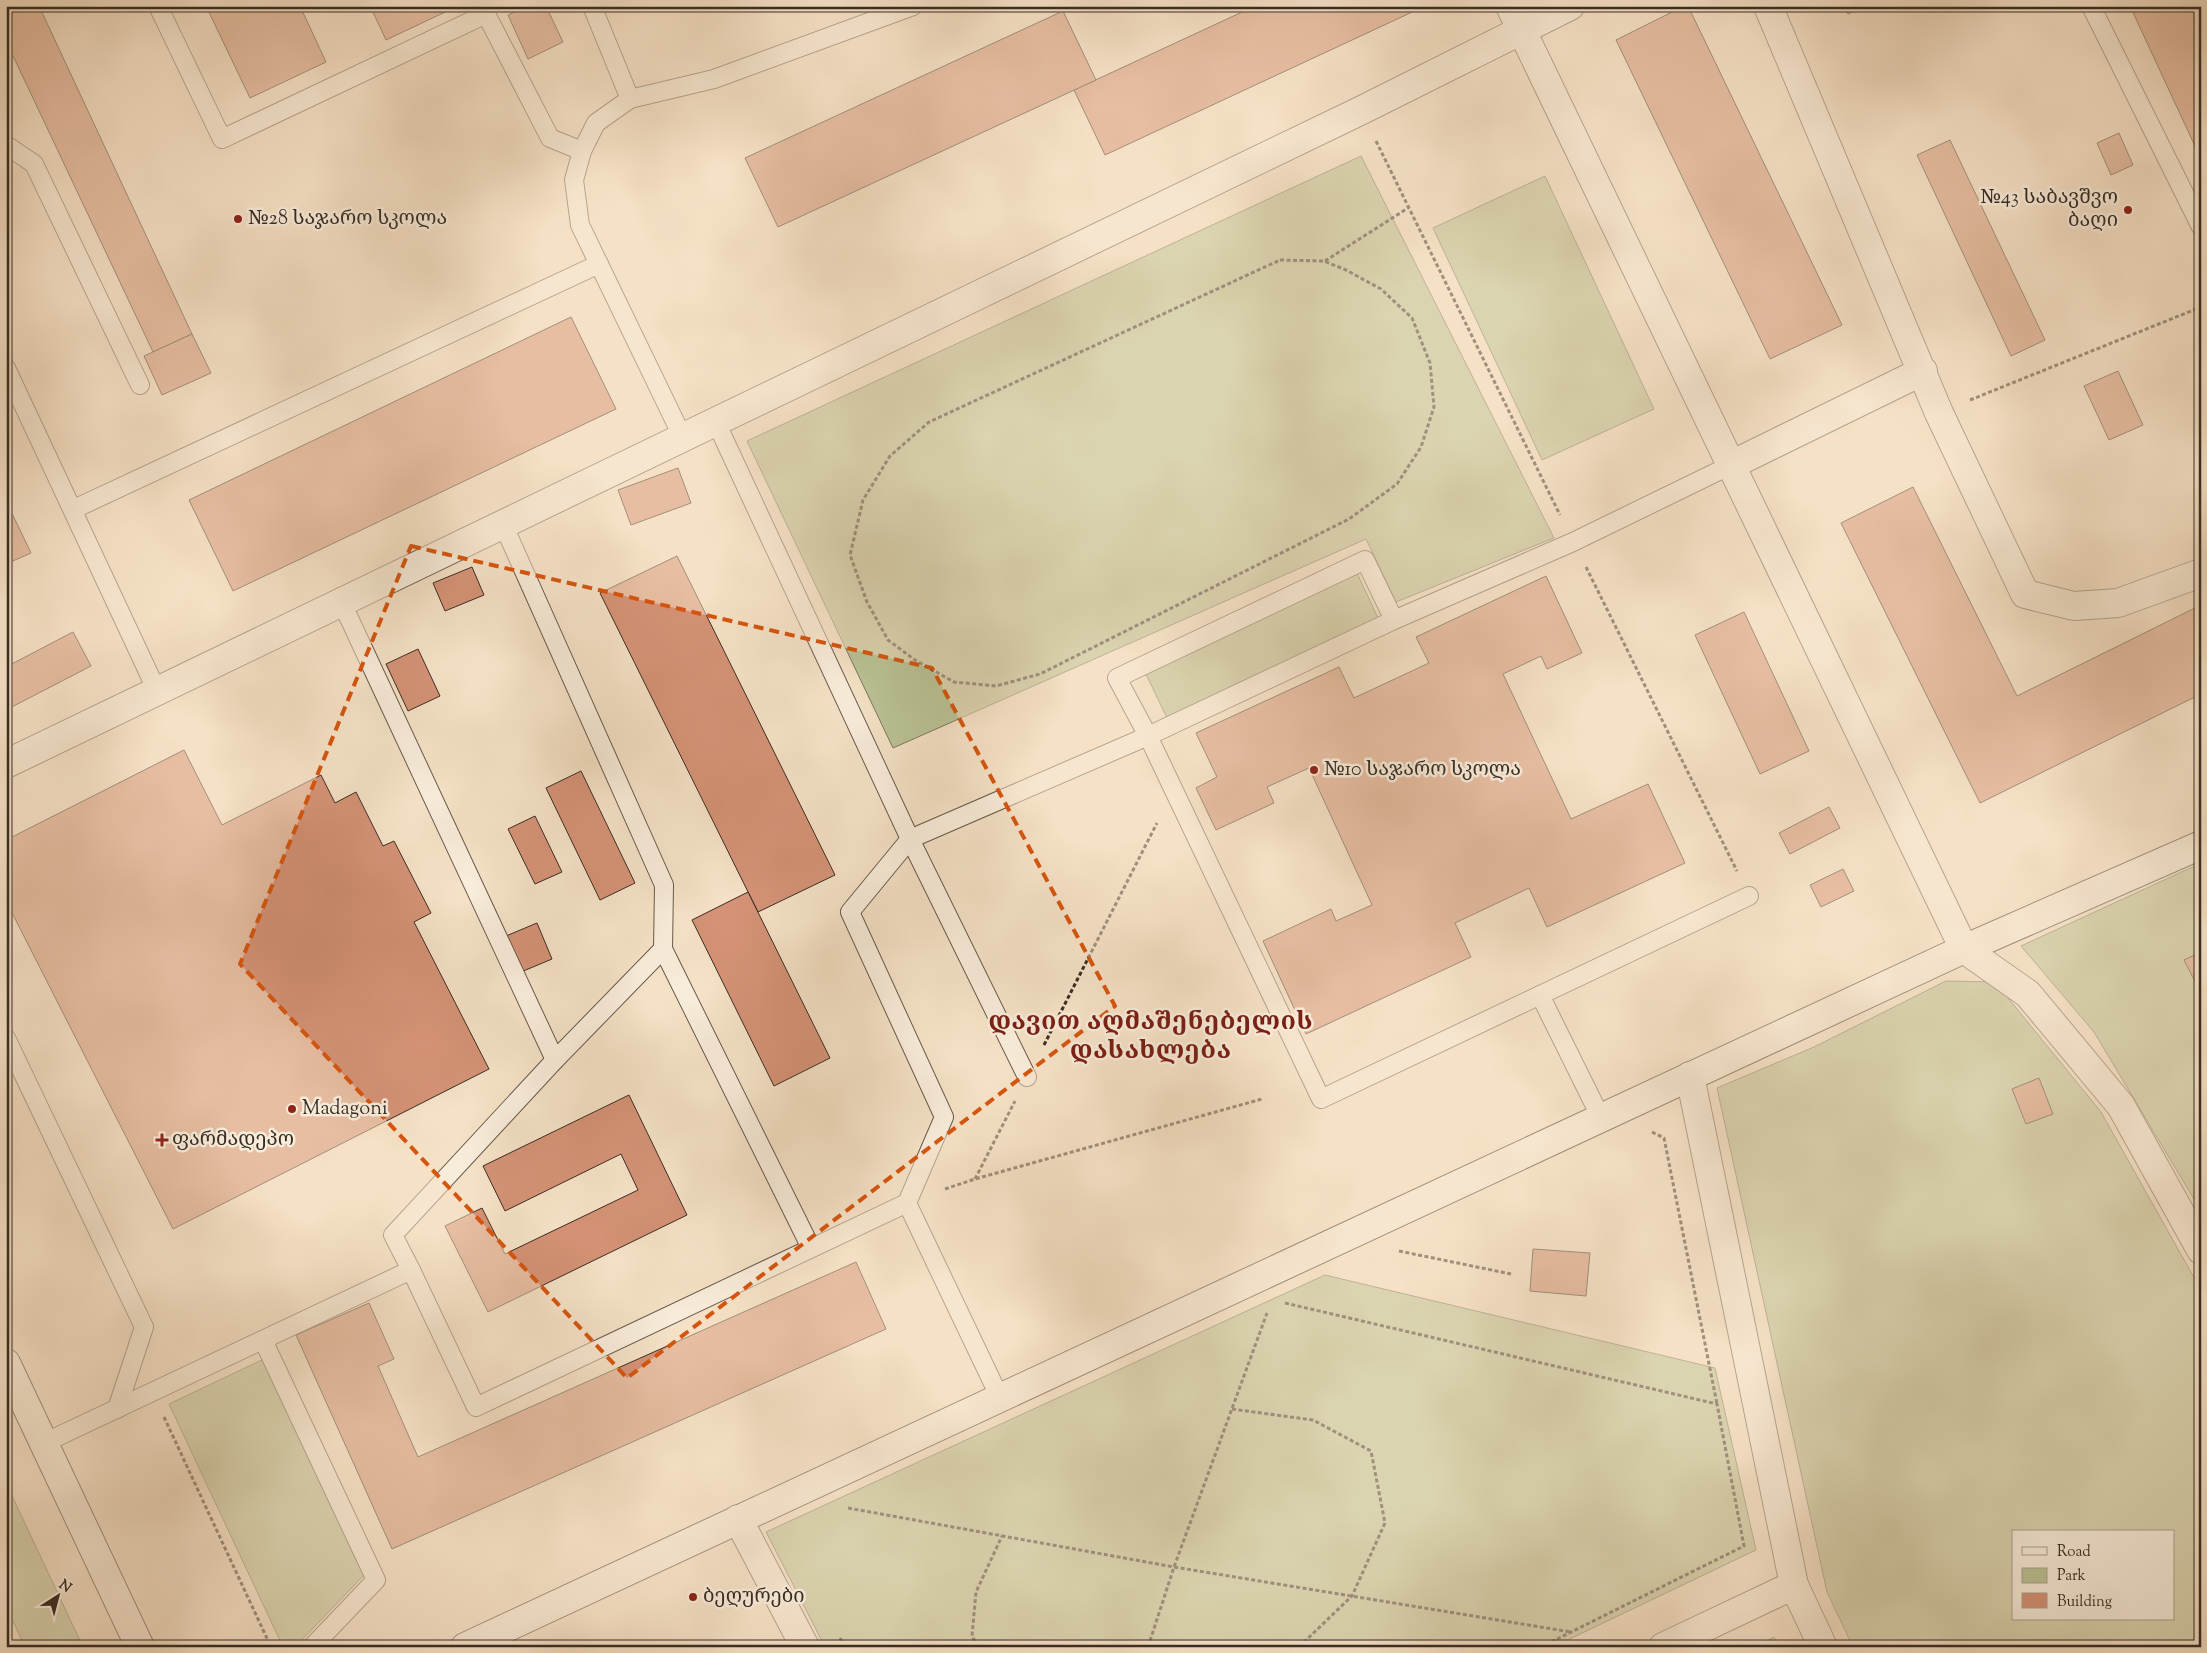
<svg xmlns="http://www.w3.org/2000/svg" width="2207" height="1653" font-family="'Sorts Mill Goudy','Noto Serif Georgian',serif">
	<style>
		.green { fill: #bac396; stroke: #7a785e; fill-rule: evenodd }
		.building { fill: #d59276; stroke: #392d25 }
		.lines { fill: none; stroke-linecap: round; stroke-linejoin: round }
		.lane-casing { stroke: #685a4d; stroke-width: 20 }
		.street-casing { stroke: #685a4d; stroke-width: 30 }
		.secondary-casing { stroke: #392d25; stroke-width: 30 }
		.path { stroke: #392d25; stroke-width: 3; stroke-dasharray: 4 2.5; stroke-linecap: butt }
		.lane { stroke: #f8ecda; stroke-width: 18 }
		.street { stroke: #f8ecda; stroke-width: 28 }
		.secondary { stroke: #f8ecda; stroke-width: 28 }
		.marked { fill: none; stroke: #d6550e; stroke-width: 4; stroke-dasharray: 10 6; stroke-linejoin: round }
		.poi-dot { fill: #8f2418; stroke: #f8ecda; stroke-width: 2 }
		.labels { text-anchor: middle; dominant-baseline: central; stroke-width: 5; stroke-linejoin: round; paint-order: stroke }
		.poi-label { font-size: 20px; fill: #392d25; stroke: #f8ecda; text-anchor: start }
		.district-label { font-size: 25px; font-weight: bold; letter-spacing: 1px; fill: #7a1f14; stroke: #f8ecda }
	</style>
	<rect width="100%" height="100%" fill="#f5e1c6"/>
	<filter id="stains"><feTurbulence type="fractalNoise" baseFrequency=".004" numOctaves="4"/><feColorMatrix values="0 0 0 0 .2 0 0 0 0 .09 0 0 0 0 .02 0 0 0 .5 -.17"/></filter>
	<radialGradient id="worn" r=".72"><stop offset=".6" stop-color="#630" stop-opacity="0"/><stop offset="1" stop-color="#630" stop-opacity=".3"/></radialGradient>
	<!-- green -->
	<g class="green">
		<polygon points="1361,156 1554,538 1396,602 1366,539 893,748 747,441"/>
		<polygon points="1545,176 1654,409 1542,460 1433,228"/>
		<polygon points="1355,569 1379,620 1169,722 1144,670"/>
		<polygon points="2201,863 2201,1211 2094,1032 2021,946"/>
		<path d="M1946 981 1995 982 2101 1112 2201 1290V1647H1853L1827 1592 1717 1088 1814 1047ZM2013 1532H2173V1619H2013Z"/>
		<polygon points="1325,1275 1715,1368 1756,1550 1553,1647 825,1647 766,1532"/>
		<polygon points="268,1357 368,1571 295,1647 283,1647 169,1404"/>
		<polygon points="6,1483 83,1647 25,1647 6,1606"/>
		<polygon points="1774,1637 1779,1647 1754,1647"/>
	</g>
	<!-- building -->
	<g class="building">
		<polygon points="6,6 39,6 192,334 153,352 6,41"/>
		<polygon points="206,6 300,6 326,62 250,98"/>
		<polygon points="370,6 458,6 386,40"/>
		<polygon points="527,6 546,6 563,42 528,59 508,15"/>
		<polygon points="1255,6 1423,7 1105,155 1074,90"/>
		<polygon points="1684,6 1688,6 1842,325 1770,359 1616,40"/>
		<polygon points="1844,6 1864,6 1848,14"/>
		<polygon points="2130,6 2201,6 2201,159"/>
		<polygon points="1063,11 1096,80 778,227 745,158"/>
		<polygon points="2119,133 2133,165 2111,175 2097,143"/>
		<polygon points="1950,140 2045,340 2011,356 1917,155"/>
		<polygon points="571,317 616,409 233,591 189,500"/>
		<polygon points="192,334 211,373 162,395 144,356"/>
		<polygon points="2118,371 2143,425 2109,440 2084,386"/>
		<polygon points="678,468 691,503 631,525 618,490"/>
		<polygon points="1913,487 2017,696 2201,605 2201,694 1980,803 1841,523"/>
		<polygon points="6,501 31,553 6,564"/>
		<polygon points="677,556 835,875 758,912 600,593"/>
		<polygon points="472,567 484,595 445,611 433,583"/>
		<polygon points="1546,576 1582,653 1547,669 1541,656 1503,674 1571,819 1648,784 1685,863 1547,927 1529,888 1455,923 1471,957 1306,1034 1263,941 1331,909 1336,921 1372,905 1309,768 1267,787 1274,803 1216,830 1196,788 1217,777 1196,733 1339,667 1354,698 1429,663 1416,637"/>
		<polygon points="1744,612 1809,751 1760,774 1695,635"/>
		<polygon points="73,632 91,666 6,710 6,667"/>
		<polygon points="418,649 440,696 408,711 386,664"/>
		<polygon points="184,750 222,825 321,775 335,803 356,792 383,846 394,841 431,913 414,922 489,1069 173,1229 6,901 6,840"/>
		<polygon points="581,771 635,883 600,900 546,788"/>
		<polygon points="1829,807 1840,828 1790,854 1779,833"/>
		<polygon points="535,816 562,872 535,884 508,829"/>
		<polygon points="1843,869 1854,891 1821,907 1810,885"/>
		<polygon points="748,892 830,1058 774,1086 692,920"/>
		<polygon points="537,923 552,959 521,972 506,936"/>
		<polygon points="2201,952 2201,993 2184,960"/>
		<polygon points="2039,1078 2053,1114 2026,1124 2012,1089"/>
		<polygon points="629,1095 687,1215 488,1312 445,1226 482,1208 505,1254 638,1190 621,1154 505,1211 483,1166"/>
		<polygon points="1533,1249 1590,1253 1586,1296 1530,1291"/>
		<polygon points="856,1262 886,1329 392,1549 296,1335 369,1303 394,1359 378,1366 418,1457"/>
	</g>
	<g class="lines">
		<!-- lane casing -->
		<g class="lane-casing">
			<g id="lane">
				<polyline points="158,6 222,139 486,14 482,6"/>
				<polyline points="592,6 630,99"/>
				<polyline points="2091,6 2201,227"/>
				<polyline points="486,14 550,138 582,151"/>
				<polyline points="6,145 34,164 140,385"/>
				<polyline points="6,368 157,691"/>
				<polyline points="716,422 910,839 1027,1077"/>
				<polyline points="683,438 580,225 574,180 582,151 596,123 630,99 714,79 913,6"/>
				<polyline points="74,509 599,264"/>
				<polyline points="503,524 664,885 663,949 811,1248"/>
				<polyline points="342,603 555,1060 663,949"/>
				<polyline points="1394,620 1365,560 1117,678 1148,736 1321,1099 1749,896"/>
				<polyline points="1540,995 1601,1118"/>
				<polyline points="6,1038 144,1327 117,1409"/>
				<polyline points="907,1203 1000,1398"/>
				<polyline points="411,1270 393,1235 555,1060"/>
				<polyline points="263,1340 376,1580 312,1647"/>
				<polyline points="44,1443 411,1270 476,1407 907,1203 944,1117 850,912 910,839 1148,736 1394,620 1573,542 1731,465"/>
			</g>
		</g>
		<!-- street casing -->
		<g class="street-casing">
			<g id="street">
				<polyline points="1510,6 1964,949 2028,994 2121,1106 2201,1250"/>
				<polyline points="1768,6 1939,413 2025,594 2074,606 2118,603 2201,573"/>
				<polyline points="1731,465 1923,371"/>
				<polyline points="6,764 1362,110 1570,6"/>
				<polyline points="1690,1076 1794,1585 1823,1647"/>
				<polyline points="738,1519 805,1647"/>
				<polyline points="1663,1647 1794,1585"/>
			</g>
		</g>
		<!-- secondary casing -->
		<g class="secondary-casing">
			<g id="secondary">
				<polyline points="6,1363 140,1647"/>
				<polyline points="465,1647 1964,949 2201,845"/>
			</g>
		</g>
		<!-- path -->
		<g class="path">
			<polyline points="1376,141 1560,515"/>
			<polygon points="1280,260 1324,261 1346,270 1381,289 1412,318 1430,363 1434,407 1421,447 1397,484 1349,519 1040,674 996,686 954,682 915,660 888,640 867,602 850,555 863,500 890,456 929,422"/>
			<polyline points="1325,261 1408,208"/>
			<polyline points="1970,400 2201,307"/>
			<polyline points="1586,567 1737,871"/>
			<polyline points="1044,1045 1157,823"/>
			<polyline points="1652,1132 1664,1138 1717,1404"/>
			<polyline points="975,1179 1015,1101"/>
			<polyline points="945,1189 975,1179 1262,1099"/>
			<polyline points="1399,1251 1511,1274"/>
			<polyline points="1285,1303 1717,1404 1744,1546 1541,1647"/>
			<polyline points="1232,1409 1313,1420 1371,1451 1385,1523 1352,1596 1299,1647"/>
			<polyline points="164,1417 271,1647"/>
			<polyline points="848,1508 1174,1567 1571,1632"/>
			<polyline points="840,1638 845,1647"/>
			<polyline points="978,1647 972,1636 976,1592 1002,1536"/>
			<polyline points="1148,1647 1174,1567 1267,1313"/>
		</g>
		<!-- lane -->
		<use href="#lane" class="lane"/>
		<!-- street -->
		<use href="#street" class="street"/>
		<!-- secondary -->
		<use href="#secondary" class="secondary"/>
	</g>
	<!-- marked area -->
	<path d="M0 0H2207V1653H0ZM411 546 932 668 1115 1006 627 1378 240 964Z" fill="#f5e1c6" fill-opacity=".55" fill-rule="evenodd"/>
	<path class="marked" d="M411 546 932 668 1115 1006 627 1378 240 964Z"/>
	<!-- markers -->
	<g class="poi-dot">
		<circle cx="2128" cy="210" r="5"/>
		<circle cx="238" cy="219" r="5"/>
		<circle cx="1314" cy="770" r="5"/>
		<circle cx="292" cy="1109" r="5"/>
		<path d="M159.5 1132.5h5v5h5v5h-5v5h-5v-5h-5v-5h5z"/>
		<circle cx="693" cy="1597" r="5"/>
	</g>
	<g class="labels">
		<!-- poi labels -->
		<g class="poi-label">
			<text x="2118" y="198" text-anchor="end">№43 საბავშვო<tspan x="2118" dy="23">ბაღი</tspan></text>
			<text x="248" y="219">№28 საჯარო სკოლა</text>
			<text x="1324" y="770">№10 საჯარო სკოლა</text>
			<text x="302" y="1109">Madagoni</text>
			<text x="172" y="1140">ფარმადეპო</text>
			<text x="703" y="1597">ბეღურები</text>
		</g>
		<!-- district labels -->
		<g class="district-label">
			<text x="1151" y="1023">დავით აღმაშენებელის<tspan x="1151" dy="29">დასახლება</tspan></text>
		</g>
	</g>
	<!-- margin -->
	<rect width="2207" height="1653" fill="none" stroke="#f5e1c6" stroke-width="25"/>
	<rect x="8" y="8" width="2192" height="1638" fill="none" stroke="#392d25" stroke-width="2.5"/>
	<rect x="12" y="12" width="2182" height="1628" fill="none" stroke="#392d25"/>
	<!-- legend -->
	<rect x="2012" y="1530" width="162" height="90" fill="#f8ecda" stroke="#aca092"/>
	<rect x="2022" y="1547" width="25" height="8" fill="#f8ecda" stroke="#aca092"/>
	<text x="2057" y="1556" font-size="15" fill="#392d25">Road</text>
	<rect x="2022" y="1568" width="25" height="15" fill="#bac396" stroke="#aca092"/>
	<text x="2057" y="1580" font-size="15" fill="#392d25">Park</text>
	<rect x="2022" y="1593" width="25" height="15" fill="#d59276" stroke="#aca092"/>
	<text x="2057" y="1606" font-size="15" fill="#392d25">Building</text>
	<!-- north arrow -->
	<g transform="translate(58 1596) rotate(36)" stroke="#f8ecda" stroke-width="4" paint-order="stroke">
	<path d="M0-4L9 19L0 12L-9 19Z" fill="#392d25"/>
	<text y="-8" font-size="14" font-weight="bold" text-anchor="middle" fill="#392d25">N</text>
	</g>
	<rect width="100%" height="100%" filter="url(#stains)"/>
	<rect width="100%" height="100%" fill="url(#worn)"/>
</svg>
